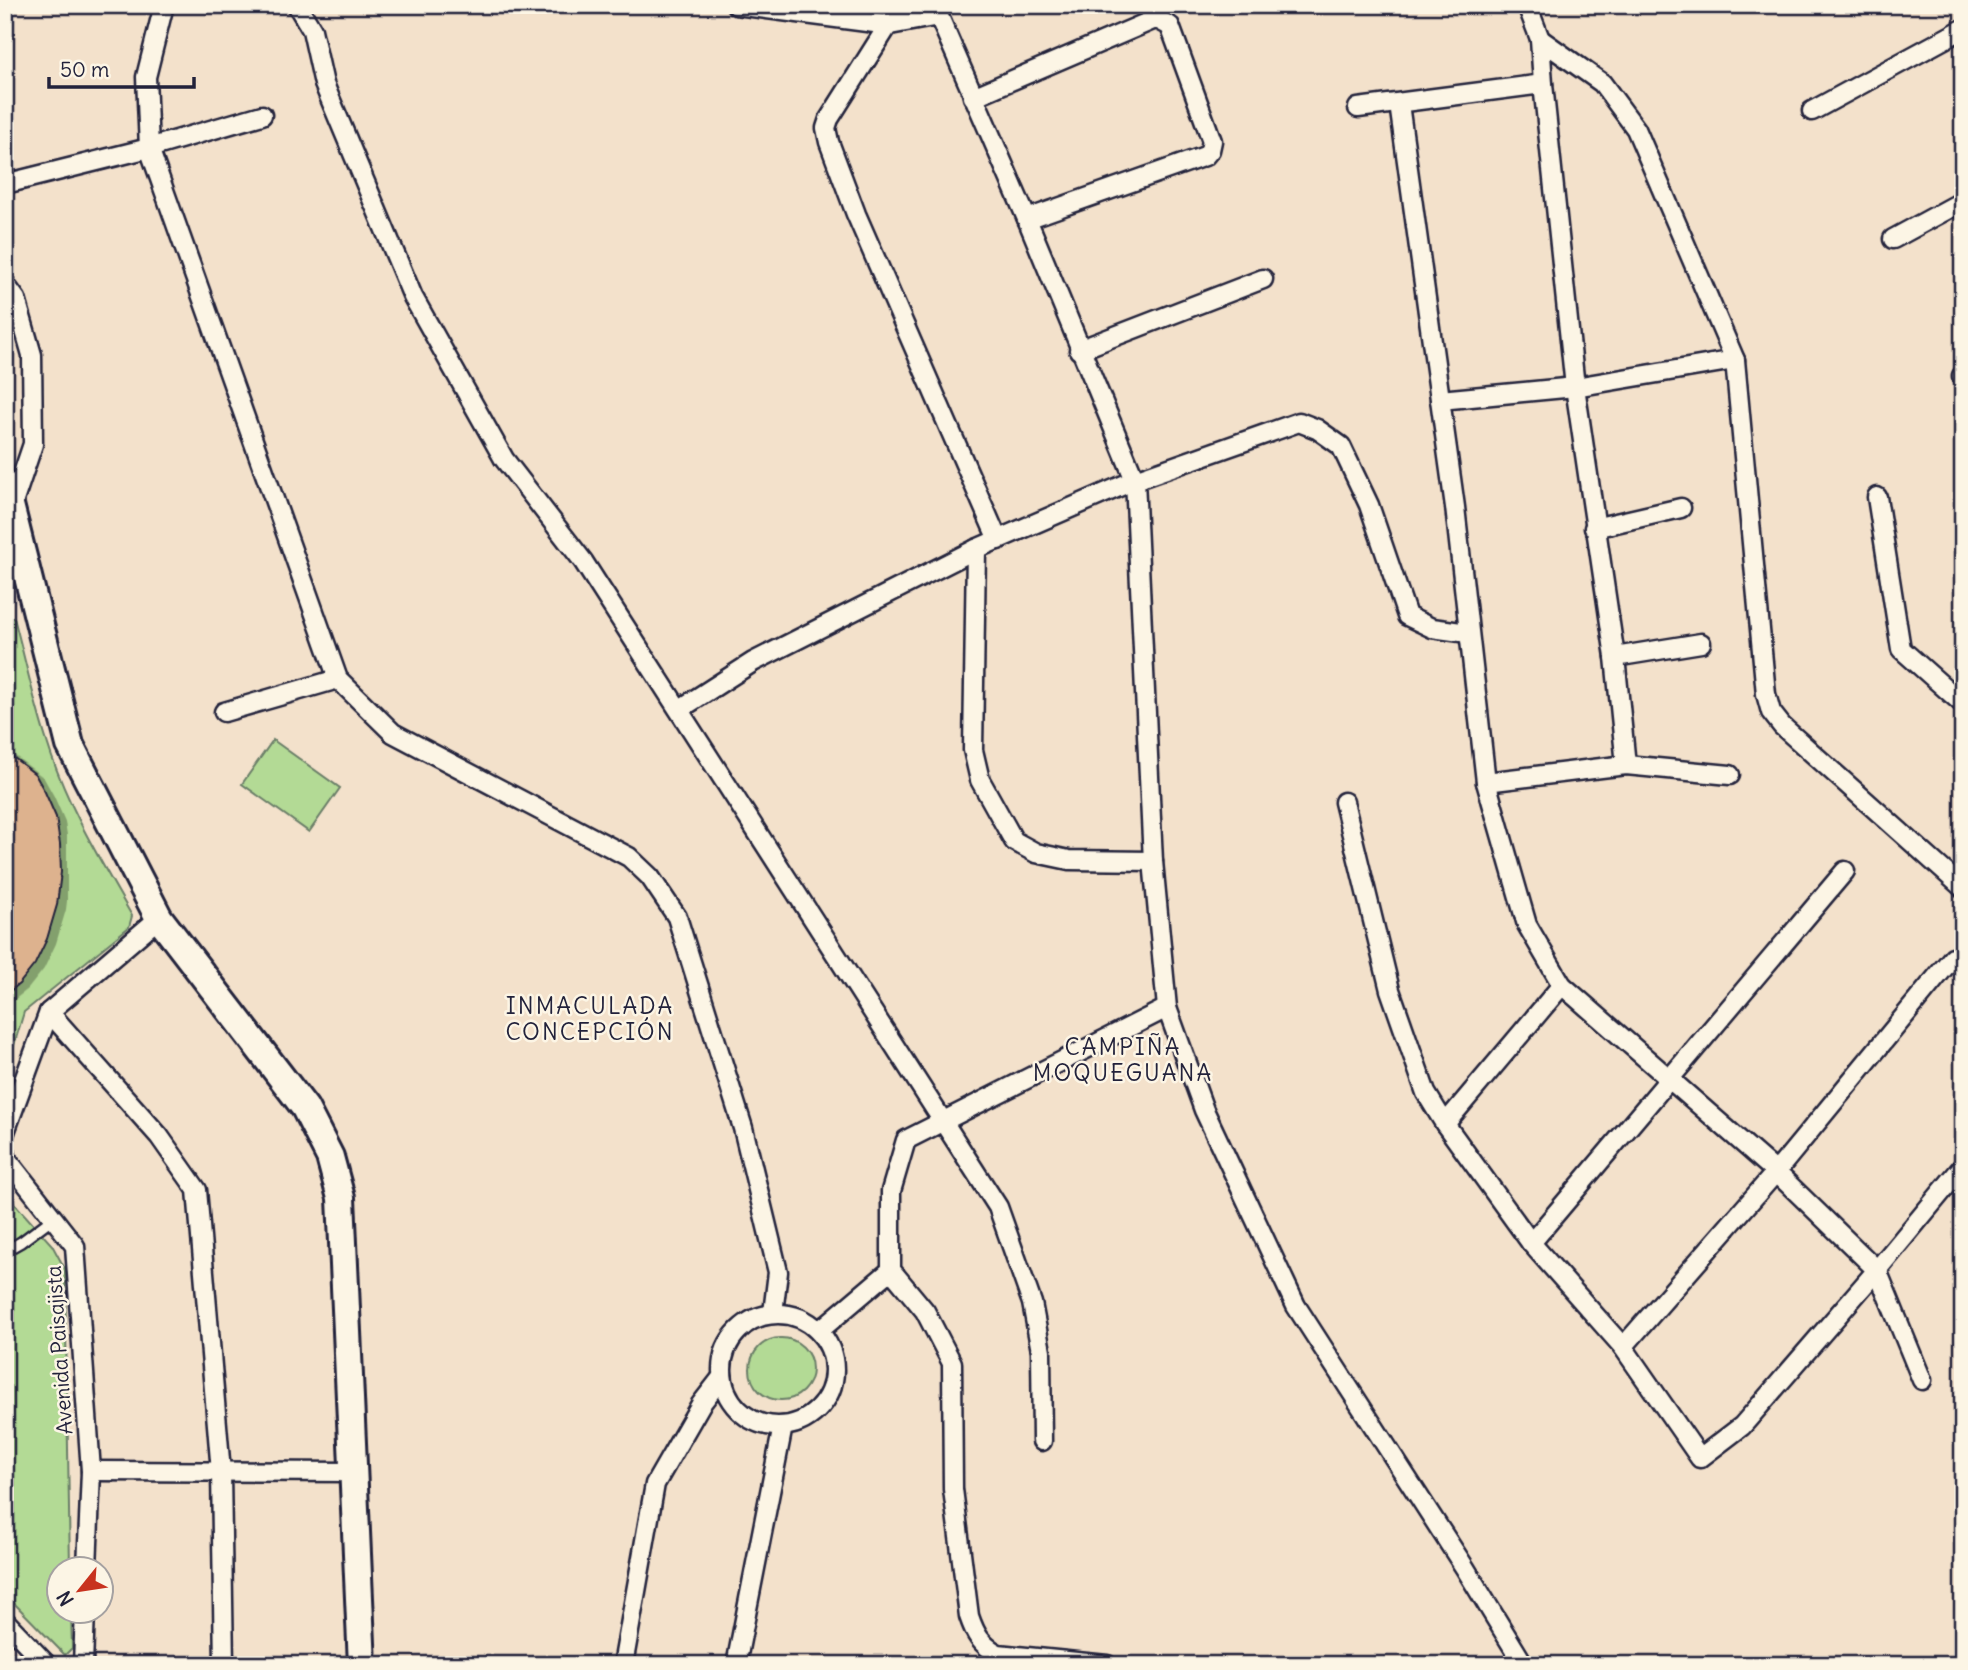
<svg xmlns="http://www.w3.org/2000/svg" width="1968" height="1670" font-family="Delius,sans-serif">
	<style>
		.green { fill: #b3da95; stroke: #6a7e68; stroke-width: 2 }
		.building { fill: #ddb28e; stroke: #22223b; stroke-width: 2; filter: url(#shadow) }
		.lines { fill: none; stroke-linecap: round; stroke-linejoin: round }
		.lane-casing { stroke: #22223b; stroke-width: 14 }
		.street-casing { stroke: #22223b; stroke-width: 23 }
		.secondary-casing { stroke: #22223b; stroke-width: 32 }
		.lane { stroke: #fcf5e5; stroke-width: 9 }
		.street { stroke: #fcf5e5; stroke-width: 18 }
		.secondary { stroke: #fcf5e5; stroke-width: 26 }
		.labels { text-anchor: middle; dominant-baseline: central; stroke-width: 5; stroke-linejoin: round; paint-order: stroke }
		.street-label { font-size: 21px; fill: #22223b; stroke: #fcf5e5 }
		.neighbourhood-label { font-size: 23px; letter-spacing: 2px; fill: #22223b; stroke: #fcf5e5 }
	</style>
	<defs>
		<filter id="shadow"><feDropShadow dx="8" dy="4.5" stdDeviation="0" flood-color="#0004"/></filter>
	</defs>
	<rect width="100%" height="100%" fill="#f3e1cb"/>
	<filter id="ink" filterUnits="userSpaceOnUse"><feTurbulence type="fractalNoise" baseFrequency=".0143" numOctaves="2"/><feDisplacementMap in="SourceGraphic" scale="14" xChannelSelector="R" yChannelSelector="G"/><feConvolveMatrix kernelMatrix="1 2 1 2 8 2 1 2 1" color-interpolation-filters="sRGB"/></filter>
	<g filter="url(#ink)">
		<!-- green -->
		<g class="green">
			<path d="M5 617 14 618C25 659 34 702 47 742 66 804 100 860 132 916L129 927 24 1012 5 1075Z"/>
			<polygon points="273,740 340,788 309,832 242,784"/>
			<polygon points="5,1193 52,1245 65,1269 70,1568 60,1568 60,1610 71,1611 72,1648 65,1655 5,1594"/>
			<circle cx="781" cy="1369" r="31"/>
		</g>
		<!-- building -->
		<polygon class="building" points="5,751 35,774 45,792 56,817 60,844 61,872 57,905 47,939 35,964 19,984 5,995"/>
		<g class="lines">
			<!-- lane casing -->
			<g class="lane-casing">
				<polyline id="lane" points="5,1251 21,1242 53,1218"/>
			</g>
			<!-- street casing -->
			<g class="street-casing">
				<g id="street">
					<polyline points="164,5 146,77 149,148 338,679 393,733 629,857 650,877 677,917 743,1128 778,1272 773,1313"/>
					<polyline points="297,5 312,30 324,84 413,297 504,459 583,561 998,1207 1032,1303 1041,1351 1042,1441"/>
					<polyline points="736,5 890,25 939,16"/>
					<polyline points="901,5 829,119 826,128 829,142 856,214 998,540"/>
					<polyline points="934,5 1027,219 1135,480 1153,861 1167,1008 1204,1110 1296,1306 1465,1568 1524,1665"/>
					<polyline points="1527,5 1540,39 1543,84 1575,387 1615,657 1626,765"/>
					<polyline points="1540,39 1602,83 1636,129 1735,360 1766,694 1771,712 1782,726 1963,888"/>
					<polyline points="973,97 1153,20 1159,20 1170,26 1212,141 1210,150 1205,156 1027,219"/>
					<polyline points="1399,104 1455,507 1486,782 1527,925 1562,985 1776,1172 1877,1270 1922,1380"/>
					<polyline points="1358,108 1543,84"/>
					<polyline points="1812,111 1963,29"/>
					<polyline points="5,184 149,148 262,115"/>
					<polyline points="1893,239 1963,201"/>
					<polyline points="5,284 16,299 32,355 33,444 11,509"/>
					<polyline points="1079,350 1263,279"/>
					<polyline points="1962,376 1963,375"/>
					<polyline points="1440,400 1575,387 1735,360"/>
					<polyline points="1877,497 1901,649 1963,704"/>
					<polyline points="1594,528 1681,508"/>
					<polyline points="976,549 973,750 980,780 1014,841 1036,853 1069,860 1153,861"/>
					<polyline points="1615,657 1701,643"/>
					<polyline points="680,709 753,662 976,549 1135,480 1299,422 1317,429 1341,446 1369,505 1407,616 1432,628 1468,633"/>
					<polyline points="224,712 338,679"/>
					<polyline points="1486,782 1626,765 1730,775"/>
					<polyline points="1344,802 1390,990 1426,1093 1445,1124 1531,1243 1623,1347 1700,1458 1742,1426 1877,1270 1963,1166"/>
					<polyline points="49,1012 159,1136 197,1190 221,1472 224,1665"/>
					<polyline points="1445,1124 1562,985"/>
					<polyline points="5,1132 49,1012 159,918"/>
					<polyline points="5,1151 6,1158 75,1246 91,1471 87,1568"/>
					<polyline points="1531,1243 1845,871"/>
					<circle cx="778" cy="1370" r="56"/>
					<polyline points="819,1331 891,1270"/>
					<polyline points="1623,1347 1776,1172 1953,957"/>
					<polyline points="91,1471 355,1472"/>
					<polyline points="5,1621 47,1665"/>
					<polyline points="83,1665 85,1610"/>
					<polyline points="623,1665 655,1484 701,1404 722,1377"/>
					<polyline points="736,1665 783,1426"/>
					<path d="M1107 1665 998 1654C981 1645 975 1634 969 1616L953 1489 952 1363 925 1311 891 1270V1191L906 1140 1167 1008"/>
				</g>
			</g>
			<!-- secondary casing -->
			<g class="secondary-casing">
				<polyline id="secondary" points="5,485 70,745 159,918 305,1108 330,1157 341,1198 362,1665"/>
			</g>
			<!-- lane -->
			<use href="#lane" class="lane"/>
			<!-- street -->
			<use href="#street" class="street"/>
			<!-- secondary -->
			<use href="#secondary" class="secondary"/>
		</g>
	</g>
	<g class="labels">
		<!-- street labels -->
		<g class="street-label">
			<text transform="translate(59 1350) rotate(-94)">Avenida Paisajista</text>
		</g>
		<!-- neighbourhood labels -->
		<g class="neighbourhood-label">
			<text x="590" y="1005">INMACULADA<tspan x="590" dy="26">CONCEPCIÓN</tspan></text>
			<text x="1123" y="1046">CAMPIÑA<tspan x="1123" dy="26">MOQUEGUANA</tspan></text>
		</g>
	</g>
	<!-- margin -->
	<rect width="1968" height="1670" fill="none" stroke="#fcf5e5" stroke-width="28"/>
	<rect x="14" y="14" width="1940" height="1642" fill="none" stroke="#22223b" stroke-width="2.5" filter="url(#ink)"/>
	<!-- north arrow -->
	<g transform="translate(80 1590) rotate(240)"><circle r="33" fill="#fcf5e5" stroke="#a5a1a1" stroke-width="2"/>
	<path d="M0-5L12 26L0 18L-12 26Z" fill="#c8321e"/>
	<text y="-10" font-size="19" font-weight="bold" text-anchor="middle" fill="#22223b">N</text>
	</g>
	<!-- scale -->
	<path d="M49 77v10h145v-10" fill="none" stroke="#22223b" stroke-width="3.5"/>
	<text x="60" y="77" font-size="21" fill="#22223b" stroke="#fcf5e5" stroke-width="5" paint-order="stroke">50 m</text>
</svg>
